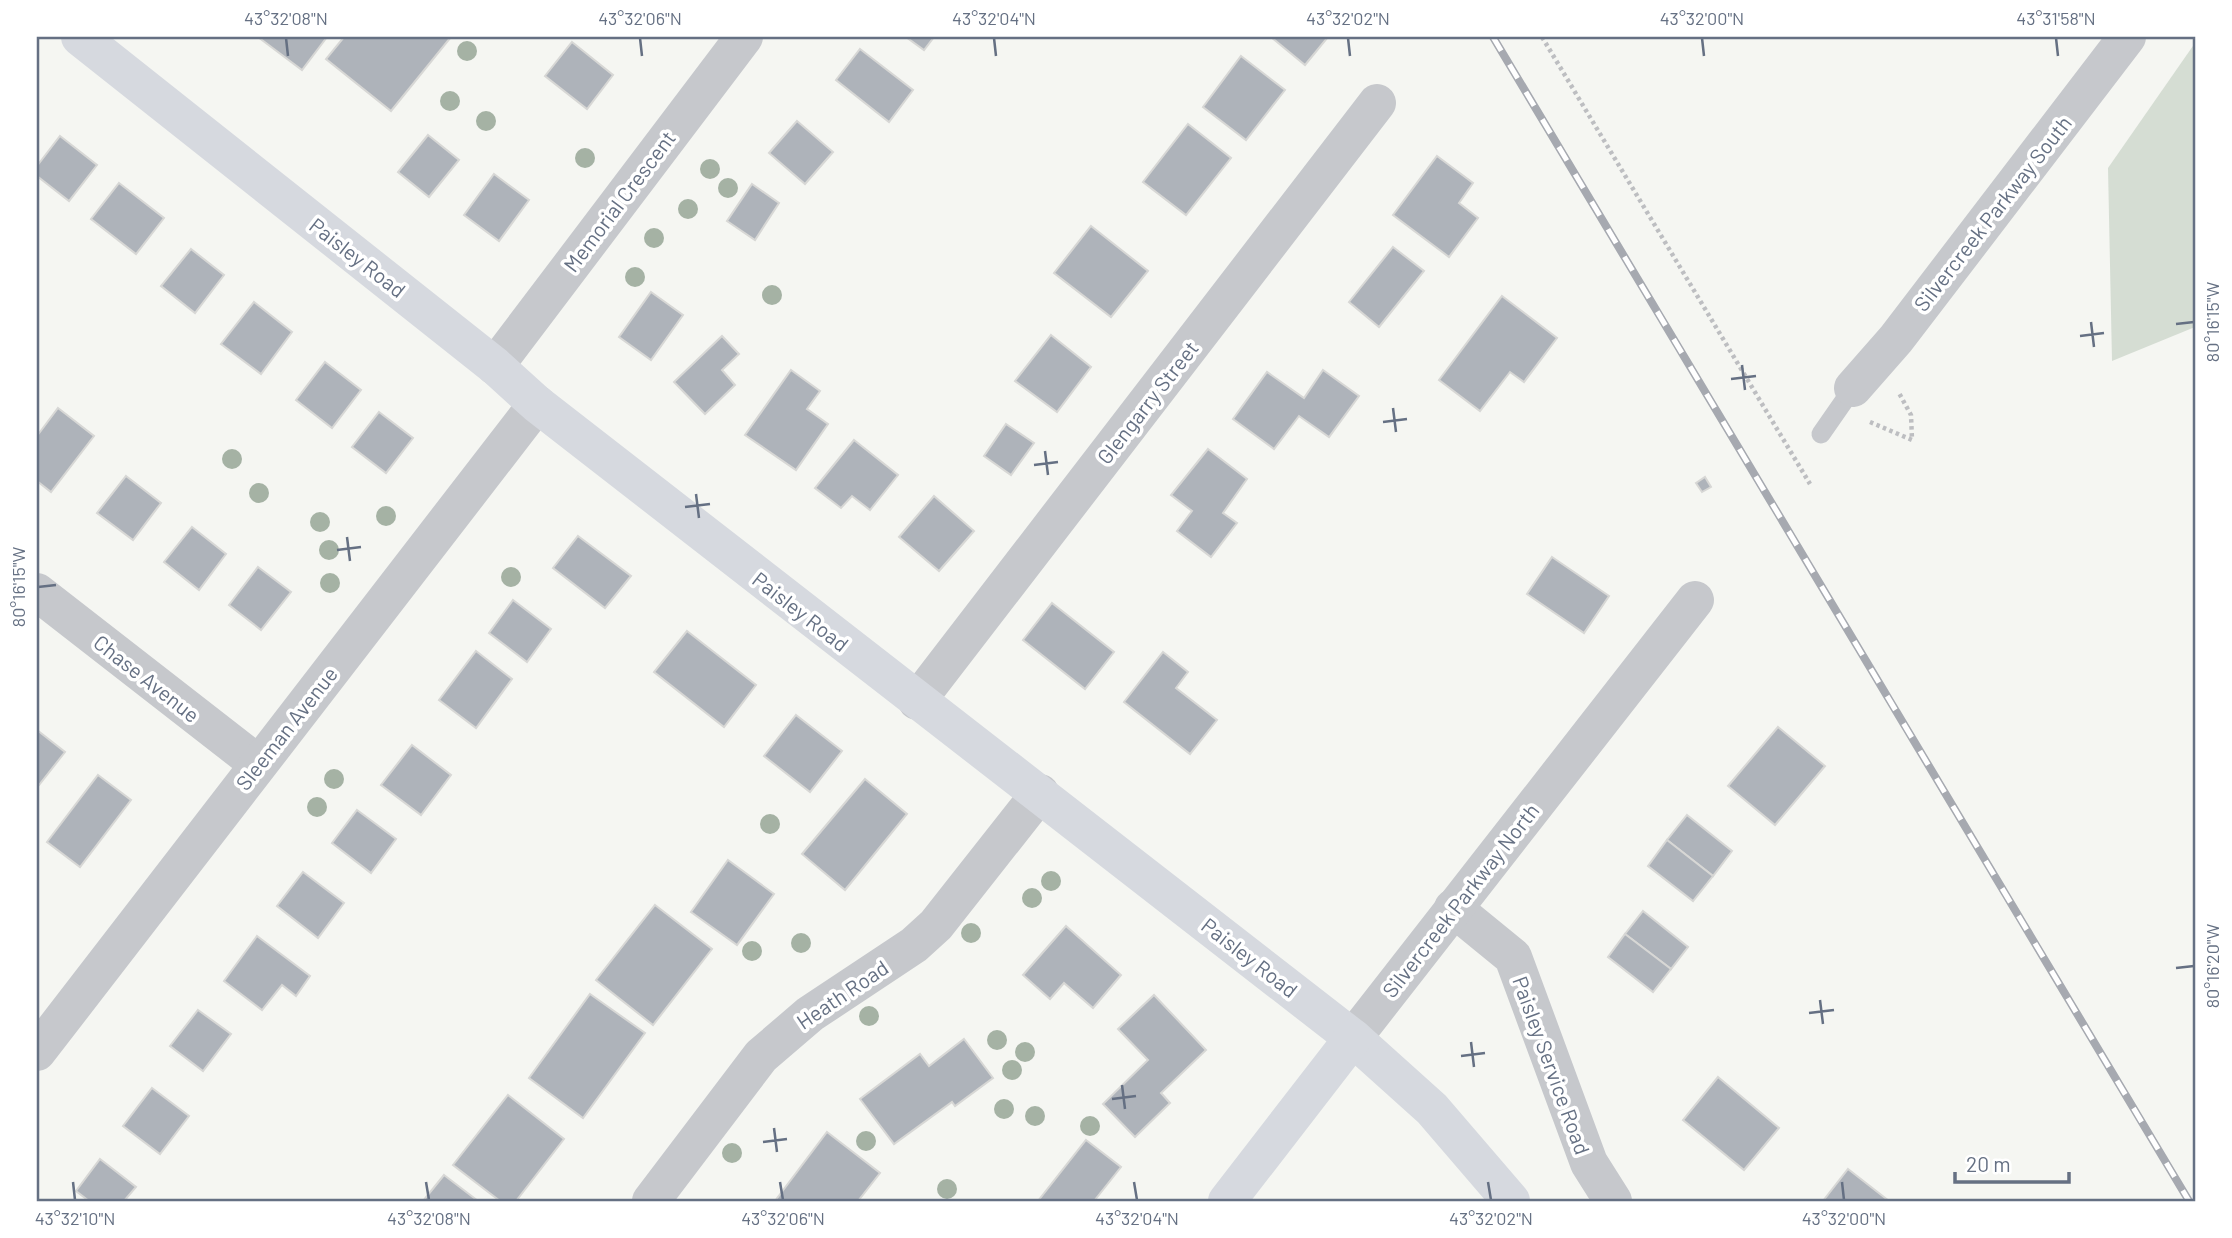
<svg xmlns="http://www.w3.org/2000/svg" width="2232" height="1238" font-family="Barlow,sans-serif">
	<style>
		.green { fill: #d5ddd3 }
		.building { fill: #aeb3ba; stroke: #d7d7d5; stroke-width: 2 }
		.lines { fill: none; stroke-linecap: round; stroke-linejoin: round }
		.path { stroke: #bdbec1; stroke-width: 4.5; stroke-dasharray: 3.5 3.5; stroke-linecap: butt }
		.service { stroke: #c6c8cc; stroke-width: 19 }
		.minor { stroke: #c6c8cc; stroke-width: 38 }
		.secondary { stroke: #d6d9df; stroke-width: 38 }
		.rail-casing { stroke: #a6a9b0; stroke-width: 8 }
		.rail { stroke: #fff; stroke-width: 5; stroke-dasharray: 16; stroke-linecap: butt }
		.tree { fill: #a5b2a4 }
		.ticks { fill: none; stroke: #657083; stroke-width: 2.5 }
		.labels { text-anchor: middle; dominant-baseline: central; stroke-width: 7; stroke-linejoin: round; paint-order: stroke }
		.street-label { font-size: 21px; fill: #657083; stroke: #fff }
		.neatline { fill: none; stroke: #657083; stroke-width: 2.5 }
		.ticks-label { font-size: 18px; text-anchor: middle; fill: #657083 }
	</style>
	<rect width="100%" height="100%" fill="#f5f6f2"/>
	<!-- green -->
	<polygon class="green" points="2195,43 2195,327 2112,361 2108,168"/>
	<!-- building -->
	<g class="building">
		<polygon points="258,37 327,37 302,70"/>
		<polygon points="344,37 451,37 391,111 326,59"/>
		<polygon points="906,37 934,37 924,50"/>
		<polygon points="1271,37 1328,37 1305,65"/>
		<polygon points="572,42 613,75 587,109 545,76"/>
		<polygon points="860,49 913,90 889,122 836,80"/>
		<polygon points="1241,56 1285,90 1246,140 1203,107"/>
		<polygon points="797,121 833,152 805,184 769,153"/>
		<polygon points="1188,124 1231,158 1186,215 1143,182"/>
		<polygon points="428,135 459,160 429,197 398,172"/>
		<polygon points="60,136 97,165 69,201 37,176 37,166"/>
		<polygon points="1437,156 1473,183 1459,203 1478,218 1449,257 1393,215"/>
		<polygon points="494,174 529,200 499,241 464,215"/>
		<polygon points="119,183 164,218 136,254 91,219"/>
		<polygon points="752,184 779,203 755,240 727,221"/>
		<polygon points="1091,226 1148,271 1111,317 1054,273"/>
		<polygon points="1393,247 1424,271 1379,327 1349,302"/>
		<polygon points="191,249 224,275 195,313 161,286"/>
		<polygon points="651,292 683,315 651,360 619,337"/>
		<polygon points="1502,296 1557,338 1524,382 1510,372 1480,411 1439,380"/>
		<polygon points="254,302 292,332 261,374 221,344"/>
		<polygon points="1051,335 1091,367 1057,412 1015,381"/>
		<polygon points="722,336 739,354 722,370 735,385 705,414 674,382"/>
		<polygon points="325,362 361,390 332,428 296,400"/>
		<polygon points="791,370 820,391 807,409 828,424 796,470 745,435"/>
		<polygon points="1323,370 1359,396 1329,437 1299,416 1274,449 1233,419 1267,372 1304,398"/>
		<polygon points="58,408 94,436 51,492 37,481 37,436"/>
		<polygon points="379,412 413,438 386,473 352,447"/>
		<polygon points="1006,424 1034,443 1011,475 984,456"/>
		<polygon points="854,440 898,475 870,510 852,496 841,508 815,488"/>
		<polygon points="1208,449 1247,479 1223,513 1237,523 1211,557 1177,531 1192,511 1171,495"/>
		<polygon points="126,476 161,503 133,540 97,513"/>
		<polygon points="1705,477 1711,487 1702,492 1696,483"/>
		<polygon points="934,496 974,531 939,571 899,537"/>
		<polygon points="192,527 226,554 199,590 164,562"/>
		<polygon points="578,536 631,576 605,608 553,568"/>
		<polygon points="1552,557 1609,596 1584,633 1527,594"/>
		<polygon points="258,567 291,592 261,630 229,605"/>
		<polygon points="513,600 551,629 527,662 489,633"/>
		<polygon points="1052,603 1114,652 1085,689 1023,640"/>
		<polygon points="687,631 756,685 724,727 654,672"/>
		<polygon points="476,651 512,679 476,728 439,700"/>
		<polygon points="1163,652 1188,672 1176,688 1217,720 1190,754 1124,702"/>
		<polygon points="796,715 842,751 810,792 764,756"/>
		<polygon points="1778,727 1825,766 1775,825 1728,786"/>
		<polygon points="37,730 65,752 39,785 37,784"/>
		<polygon points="412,745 451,775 421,815 381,785"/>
		<polygon points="98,775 131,800 80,867 47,842"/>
		<polygon points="865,779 907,814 845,890 802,854"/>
		<polygon points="357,810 396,839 371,873 332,843"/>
		<polygon points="1687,815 1732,851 1713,876 1667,840"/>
		<polygon points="1667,840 1713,876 1693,901 1648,866"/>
		<polygon points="728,860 774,894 737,945 691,912"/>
		<polygon points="303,872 344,903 318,938 277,906"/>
		<polygon points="655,905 712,949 653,1025 596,980"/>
		<polygon points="1643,911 1688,947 1671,969 1625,934"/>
		<polygon points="1066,926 1121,975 1093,1008 1064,983 1050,999 1023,975"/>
		<polygon points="1625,934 1671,969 1653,992 1608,957"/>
		<polygon points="257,936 310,976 296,996 282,985 262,1010 224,981"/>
		<polygon points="590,994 645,1033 583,1118 529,1078"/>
		<polygon points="1154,995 1206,1050 1161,1093 1170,1103 1135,1137 1103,1104 1148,1060 1118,1029"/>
		<polygon points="198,1010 231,1034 203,1071 170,1046"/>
		<polygon points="964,1039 993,1078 955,1106 952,1102 894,1144 860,1099 920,1054 929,1066"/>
		<polygon points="1718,1077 1779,1128 1744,1170 1683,1120"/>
		<polygon points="152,1088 189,1116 160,1154 123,1126"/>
		<polygon points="508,1095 564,1139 516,1201 500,1201 453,1165"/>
		<polygon points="827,1132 880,1173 858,1201 775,1201"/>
		<polygon points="1086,1140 1121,1167 1094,1201 1038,1201"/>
		<polygon points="100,1159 136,1187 124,1201 89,1201 76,1191"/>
		<polygon points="1848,1169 1889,1201 1823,1201"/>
		<polygon points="444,1175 478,1201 423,1201"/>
	</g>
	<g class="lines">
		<!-- path -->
		<g class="path">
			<polyline points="1542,37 1810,484"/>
			<polyline points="1870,422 1912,440 1911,415 1899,393"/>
		</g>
		<!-- service -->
		<polyline class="service" points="1821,434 1853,388"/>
		<!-- minor -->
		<g class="minor">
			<polyline points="495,366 744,37"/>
			<polyline points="1853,388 1896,339 2127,37"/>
			<polyline points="37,592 258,764"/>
			<polyline points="917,701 1377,103"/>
			<polyline points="1453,908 1513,957 1589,1163 1613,1201"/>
			<polyline points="1353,1038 1695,600"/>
			<polyline points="37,1052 537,404"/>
			<polyline points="651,1201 761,1056 810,1014 914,945 936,925 1040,793"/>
		</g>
		<!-- secondary -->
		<g class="secondary">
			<polyline points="80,37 495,366 537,404 1353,1038 1432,1109 1511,1201"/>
			<polyline points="1227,1201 1353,1038"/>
		</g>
		<!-- rail casing -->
		<g class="rail-casing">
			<polyline id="rail" points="1493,37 2189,1201"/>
		</g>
		<!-- rail -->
		<use href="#rail" class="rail"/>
	</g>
	<!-- trees -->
	<g class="tree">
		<circle cx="467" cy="51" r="10"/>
		<circle cx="450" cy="101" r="10"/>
		<circle cx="486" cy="121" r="10"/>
		<circle cx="585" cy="158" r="10"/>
		<circle cx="710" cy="169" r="10"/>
		<circle cx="728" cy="188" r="10"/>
		<circle cx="688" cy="209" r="10"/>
		<circle cx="654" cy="238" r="10"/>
		<circle cx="635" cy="277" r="10"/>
		<circle cx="772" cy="295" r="10"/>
		<circle cx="232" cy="459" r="10"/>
		<circle cx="259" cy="493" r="10"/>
		<circle cx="386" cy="516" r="10"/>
		<circle cx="320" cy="522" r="10"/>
		<circle cx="329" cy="550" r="10"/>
		<circle cx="511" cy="577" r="10"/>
		<circle cx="330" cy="583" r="10"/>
		<circle cx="334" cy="779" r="10"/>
		<circle cx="317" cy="807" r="10"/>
		<circle cx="770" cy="824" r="10"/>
		<circle cx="1051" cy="881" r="10"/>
		<circle cx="1032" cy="898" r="10"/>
		<circle cx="971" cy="933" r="10"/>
		<circle cx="801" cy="943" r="10"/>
		<circle cx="752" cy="951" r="10"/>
		<circle cx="869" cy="1016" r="10"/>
		<circle cx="997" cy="1040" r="10"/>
		<circle cx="1025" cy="1052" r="10"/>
		<circle cx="1012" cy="1070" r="10"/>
		<circle cx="1004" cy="1109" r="10"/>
		<circle cx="1035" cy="1116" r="10"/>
		<circle cx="1090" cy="1126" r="10"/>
		<circle cx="866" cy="1141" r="10"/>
		<circle cx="732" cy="1153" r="10"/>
		<circle cx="947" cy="1189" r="10"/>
	</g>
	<!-- ticks -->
	<path class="ticks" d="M286 38 288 56M640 38 642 56M994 38 996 56M1348 38 1350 56M1702 38 1704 56M2056 38 2058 56M2091 322 2094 347M2176 324 2194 322M2080 336 2104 333M1742 365 1745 390M1731 379 1756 376M1393 408 1396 432M1383 422 1407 419M1045 451 1048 475M1034 465 1058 462M696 494 699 518M685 507 710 504M347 537 350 561M337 550 361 547M38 587 56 585M2176 968 2194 966M1820 1000 1823 1024M1809 1013 1834 1010M1471 1042 1474 1067M1461 1056 1485 1053M1122 1085 1125 1109M1112 1099 1136 1096M774 1128 777 1152M763 1142 787 1139M73 1182 75 1200M426 1182 429 1200M780 1182 783 1200M1134 1182 1137 1200M1488 1182 1491 1200M1842 1182 1844 1200"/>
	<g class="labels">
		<!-- street labels -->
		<g class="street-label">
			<text transform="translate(619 201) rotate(-53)">Memorial Crescent</text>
			<text transform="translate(1992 213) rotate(-52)">Silvercreek Parkway South</text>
			<text transform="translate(358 257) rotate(38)">Paisley Road</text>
			<text transform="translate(1147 402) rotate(-52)">Glengarry Street</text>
			<text transform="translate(801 611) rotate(38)">Paisley Road</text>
			<text transform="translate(147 678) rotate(38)">Chase Avenue</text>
			<text transform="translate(286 728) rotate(-52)">Sleeman Avenue</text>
			<text transform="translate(1460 900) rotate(-52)">Silvercreek Parkway North</text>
			<text transform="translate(1250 957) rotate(38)">Paisley Road</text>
			<text transform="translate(842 994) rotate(-34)">Heath Road</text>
			<text transform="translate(1552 1065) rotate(70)">Paisley Service Road</text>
		</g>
	</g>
	<!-- border -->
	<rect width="2232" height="1238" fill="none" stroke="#ffffff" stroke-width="77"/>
	<!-- scale -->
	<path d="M1955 1172v10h114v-10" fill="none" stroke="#657083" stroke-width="3.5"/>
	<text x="1966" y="1172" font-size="21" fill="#657083" stroke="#ffffff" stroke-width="5" paint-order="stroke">20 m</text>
	<rect x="38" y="38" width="2156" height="1162" class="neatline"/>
	<g class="ticks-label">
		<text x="286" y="25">43°32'08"N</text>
		<text x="640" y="25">43°32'06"N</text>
		<text x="994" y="25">43°32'04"N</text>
		<text x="1348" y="25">43°32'02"N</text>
		<text x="1702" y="25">43°32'00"N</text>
		<text x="2056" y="25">43°31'58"N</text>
		<text transform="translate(2213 322) rotate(-90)" y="6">80°16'15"W</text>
		<text transform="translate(19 587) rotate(-90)" y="6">80°16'15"W</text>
		<text transform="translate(2213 966) rotate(-90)" y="6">80°16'20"W</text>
		<text x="75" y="1225">43°32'10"N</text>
		<text x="429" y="1225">43°32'08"N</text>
		<text x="783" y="1225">43°32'06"N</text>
		<text x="1137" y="1225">43°32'04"N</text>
		<text x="1491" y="1225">43°32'02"N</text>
		<text x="1844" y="1225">43°32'00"N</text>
	</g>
</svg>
